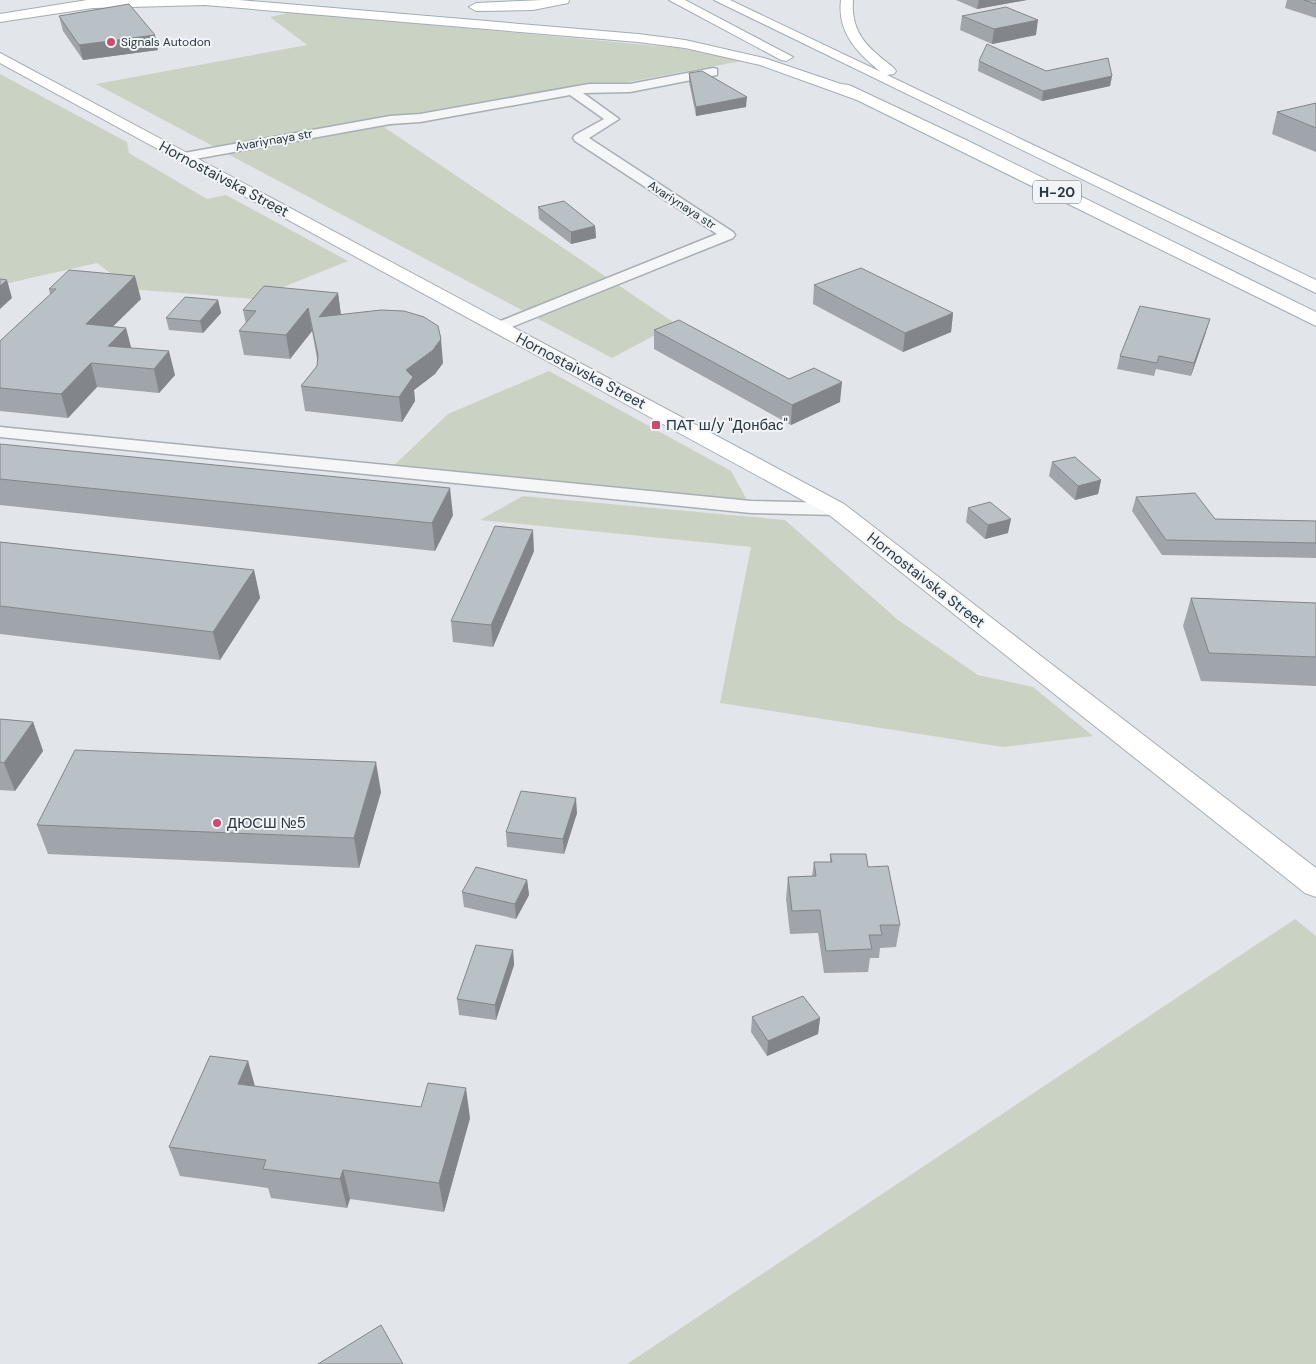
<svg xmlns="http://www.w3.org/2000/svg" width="1316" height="1364" font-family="'DM Sans',sans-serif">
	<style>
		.green { fill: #cad3c3 }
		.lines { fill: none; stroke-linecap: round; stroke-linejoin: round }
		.minor-casing { stroke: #a7aeb4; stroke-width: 3 }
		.secondary-casing { stroke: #a7aeb4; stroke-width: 2 }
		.primary-casing { stroke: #a1acb5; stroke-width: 2 }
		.minor { fill: #f4f6f8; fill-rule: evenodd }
		.secondary { fill: #fff; fill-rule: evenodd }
		.primary { fill: #fff; fill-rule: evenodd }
		.wall { fill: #9fa5aa }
		.shaded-wall { fill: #82868b }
		.building { fill: #b9c0c6; stroke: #82868b }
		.poi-dot { fill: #c94c71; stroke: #f1f5f7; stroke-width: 2 }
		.labels { text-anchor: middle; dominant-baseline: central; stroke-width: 4; stroke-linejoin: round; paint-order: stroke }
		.far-poi-label { font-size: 12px; fill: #2a3641; stroke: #f1f5f7; text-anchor: start }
		.far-street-label { font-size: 12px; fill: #2a3641; stroke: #f1f5f7 }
		.shield { fill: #f1f5f7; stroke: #666f78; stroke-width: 1 }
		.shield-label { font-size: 14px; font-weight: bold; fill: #2a3641 }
		.street-label { font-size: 15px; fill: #2a3641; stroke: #f1f5f7 }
		.poi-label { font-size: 15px; fill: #2a3641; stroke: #f1f5f7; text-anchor: start }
	</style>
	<rect width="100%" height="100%" fill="#e2e6ea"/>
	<!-- green -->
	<g class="green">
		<polygon points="293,12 679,48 742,61 384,127 676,324 612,358 96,84 307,45 270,17"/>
		<polygon points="0,74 127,142 129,153 207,199 226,195 348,261 254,299 131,289 97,263 0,285"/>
		<polygon points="549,371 731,471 751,507 387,472 448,414"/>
		<polygon points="523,496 785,520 898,620 978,675 1033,687 1093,736 1003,747 720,703 751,547 480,520"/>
		<polygon points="1295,919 1316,936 1316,1364 627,1364"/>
	</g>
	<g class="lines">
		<!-- minor casing -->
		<g class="minor-casing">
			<g id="minor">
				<polygon points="713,68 717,69 717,75 630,92 583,93 619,119 589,138 733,232 735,235 733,238 499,332 491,327 493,324 717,234 575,141 573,138 575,135 604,119 570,95 420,122 390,124 184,161 177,157 184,153 390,116 420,114 589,84 630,84"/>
				<polygon points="0,427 751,501 836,503 843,505 846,509 843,513 836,515 751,513 0,437"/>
			</g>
		</g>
		<!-- secondary casing -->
		<g class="secondary-casing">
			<polygon id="secondary" points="0,53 844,504 1316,868 1316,897 1305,893 828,514 0,63"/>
		</g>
		<!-- primary casing -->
		<g class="primary-casing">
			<g id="primary">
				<polygon points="87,0 239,0 638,34 685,40 764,58 841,84 849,85 966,140 1316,312 1316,326 857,100 760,65 685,48 638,42 205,5 93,8 0,22 0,14"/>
				<polygon points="543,0 569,0 568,3 533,10 476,11 469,7 476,3"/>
				<polygon points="669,0 685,0 793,57 786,61 781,60"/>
				<path d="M714 0H730L881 72C857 53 837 32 841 0H853C851 24 860 40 878 55 884 61 892 65 896 71L894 74 887 75 1316 280V293Z"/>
			</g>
		</g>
		<!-- minor -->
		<use href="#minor" class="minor"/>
		<!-- secondary -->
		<use href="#secondary" class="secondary"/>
		<!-- primary -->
		<use href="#primary" class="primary"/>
	</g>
	<!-- wall -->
	<g class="wall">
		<polygon points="956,0 1027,0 977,9"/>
		<polygon points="1287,0 1316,0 1316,18 1285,8"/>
		<polygon points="59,16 158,50 83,60 63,31"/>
		<polygon points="962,16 1036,35 992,44 960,30"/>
		<polygon points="979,61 1046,71 1112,76 1110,86 1042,101 978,71"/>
		<polygon points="689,73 746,107 696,116 689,82"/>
		<polygon points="1316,103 1316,152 1272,134 1277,112"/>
		<polygon points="538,207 595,226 596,238 571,244 539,219"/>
		<polygon points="814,285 953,313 951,332 903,352 813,304"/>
		<polygon points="49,289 141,299 113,326 126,328 131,348 175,375 159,393 97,387 68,418 0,411 0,341 50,295"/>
		<polygon points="338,293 341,314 443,363 435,374 414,390 415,401 402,422 305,411 301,386 317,366 317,359 312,331 290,359 244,355 239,331 246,324 243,310"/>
		<polygon points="218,300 221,313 203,333 169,330 166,318"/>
		<polygon points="654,330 789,379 840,402 791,425 654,349"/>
		<polygon points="1206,332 1191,376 1156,369 1154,376 1117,369 1120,356"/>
		<polygon points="0,444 453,515 435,551 0,505"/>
		<polygon points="1052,462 1101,480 1098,494 1075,500 1049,476"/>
		<polygon points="1136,497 1215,519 1316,521 1316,558 1162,555 1132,511"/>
		<polygon points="968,508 1008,533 985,539 966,522"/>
		<polygon points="0,542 254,570 260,598 220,660 0,634"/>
		<polygon points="534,551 493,647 453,642 451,621"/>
		<polygon points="1191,598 1316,603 1316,686 1201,681 1183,626"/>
		<polygon points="0,719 33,722 43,751 15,791 0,790"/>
		<polygon points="381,792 359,868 48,854 37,825"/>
		<polygon points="577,813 564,854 507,847 506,832"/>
		<polygon points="830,854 900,925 896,947 880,948 879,958 870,958 868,972 824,973 818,933 790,934 786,899 788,877 812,876 814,862 830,862"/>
		<polygon points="527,880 529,895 516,919 464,907 462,892"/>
		<polygon points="513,950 514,965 496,1020 459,1015 457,999"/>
		<polygon points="752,1017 820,1018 818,1034 767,1056 751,1032"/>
		<polygon points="248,1061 255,1086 470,1118 444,1212 350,1199 347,1208 271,1198 268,1188 180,1176 169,1147"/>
	</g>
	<!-- shaded-wall -->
	<g class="shaded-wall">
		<polygon points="979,0 1027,0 977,9"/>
		<polygon points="1038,20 1036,35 992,44 994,29"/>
		<polygon points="155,35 158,50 83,60 79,45"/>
		<polygon points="1112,76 1110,86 1042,101 1043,91"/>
		<polygon points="747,97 746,107 696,116 696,107"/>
		<polygon points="595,226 596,238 571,244 571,232"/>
		<polygon points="135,276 141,299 92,347 86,324"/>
		<polygon points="7,280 12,298 0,309 0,286"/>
		<polygon points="338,293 341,316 319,317"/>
		<polygon points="218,300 221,313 203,333 200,321"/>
		<polygon points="308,308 312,331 290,359 286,335"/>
		<polygon points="953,313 951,332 903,352 905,333"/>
		<polygon points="1210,319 1206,332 1191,376 1194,363"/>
		<polygon points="126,328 132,351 108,346"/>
		<polygon points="441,339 443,363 435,374 414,390 415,401 402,422 399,397 406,370"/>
		<polygon points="169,351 175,375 159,393 154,369"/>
		<polygon points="91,363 97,387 68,418 61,394"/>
		<polygon points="842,382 840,402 791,425 792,405"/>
		<polygon points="1101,480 1098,494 1075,500 1078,486"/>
		<polygon points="450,488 453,515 435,551 432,523"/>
		<polygon points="1011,519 1008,533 985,539 988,525"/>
		<polygon points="533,530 534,551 493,647 491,625"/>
		<polygon points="254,570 260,598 220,660 213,632"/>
		<polygon points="33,722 43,751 15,791 4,763"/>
		<polygon points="376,762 381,792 359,868 354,838"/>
		<polygon points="576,798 577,813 564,854 563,839"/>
		<polygon points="527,880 529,895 516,919 515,904"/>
		<polygon points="513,950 514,965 496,1020 495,1005"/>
		<polygon points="820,1018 818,1034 767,1056 768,1041"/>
		<polygon points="248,1061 256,1091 238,1084"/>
		<polygon points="466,1088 470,1118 444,1212 439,1183"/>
		<polygon points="343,1170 350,1199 347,1208 340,1179"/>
	</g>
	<!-- building -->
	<g class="building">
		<polygon points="1304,0 1316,0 1316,4"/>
		<polygon points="129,4 155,35 79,45 59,16"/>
		<polygon points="1006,7 1038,20 994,29 962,16"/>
		<polygon points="987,44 1046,71 1108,58 1112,76 1043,91 979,61"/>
		<polygon points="702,71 747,97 696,107 689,73"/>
		<polygon points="1316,103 1316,128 1277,112"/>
		<polygon points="564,201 595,226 571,232 538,207"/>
		<polygon points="861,268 953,313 905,333 814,285"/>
		<polygon points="69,270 135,276 86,324 126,328 108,346 169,351 154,369 91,363 61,394 0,388 0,341 56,289 49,289"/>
		<polygon points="0,279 7,280 0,286"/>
		<polygon points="264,286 338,293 319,317 381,310 404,311 424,317 438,326 441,339 433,350 406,370 413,377 399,397 301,386 317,366 318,355 308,308 286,335 239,331 256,311 243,310"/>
		<polygon points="185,297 218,300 200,321 166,318"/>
		<polygon points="1140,306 1210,319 1194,363 1159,356 1157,363 1120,356"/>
		<polygon points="679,320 789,379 814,368 842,382 792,405 654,330"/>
		<polygon points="0,444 450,488 432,523 0,479"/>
		<polygon points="1075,457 1101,480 1078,486 1052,462"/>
		<polygon points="1195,493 1215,519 1316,521 1316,543 1166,540 1136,497"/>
		<polygon points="990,502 1011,519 988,525 968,508"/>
		<polygon points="495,526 533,530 491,625 451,621"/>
		<polygon points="0,542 254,570 213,632 0,606"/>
		<polygon points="1191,598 1316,603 1316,657 1209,653"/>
		<polygon points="0,719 33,722 4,763 0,762"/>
		<polygon points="75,750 376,762 354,838 37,825"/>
		<polygon points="521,791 576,798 563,839 506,832"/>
		<polygon points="830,854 866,854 868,867 888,866 900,925 880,925 882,935 869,935 872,949 826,951 820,910 792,911 788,877 816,876 814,862 832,862"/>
		<polygon points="476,867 527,880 515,904 462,892"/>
		<polygon points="476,945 513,950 495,1005 457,999"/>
		<polygon points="803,996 820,1018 768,1041 752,1017"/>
		<polygon points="210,1056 248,1061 238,1084 421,1107 428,1083 466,1088 439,1183 343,1170 340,1179 263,1169 266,1160 169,1147"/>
		<polygon points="381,1325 403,1364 318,1364"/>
	</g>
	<!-- markers -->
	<g class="poi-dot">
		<circle cx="111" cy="42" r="5"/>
		<rect x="651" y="420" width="10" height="10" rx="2.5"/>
		<circle cx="217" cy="823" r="5"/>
	</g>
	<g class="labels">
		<!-- far-poi labels -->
		<g class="far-poi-label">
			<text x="121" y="42">Signals Autodon</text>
		</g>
		<!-- far-street labels -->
		<g class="far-street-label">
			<text transform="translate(274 140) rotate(-10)">Avariynaya str</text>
			<text transform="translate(682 205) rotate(33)">Avariynaya str</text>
		</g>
		<!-- shield labels -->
		<rect class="shield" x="1033" y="180.5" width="48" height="23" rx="4"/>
		<g class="shield-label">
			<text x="1057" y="192">Н-20</text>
		</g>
		<!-- street labels -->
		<g class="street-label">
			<text transform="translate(224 179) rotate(28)">Hornostaivska Street</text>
			<text transform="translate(581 371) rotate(28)">Hornostaivska Street</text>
			<text transform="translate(926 580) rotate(38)">Hornostaivska Street</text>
		</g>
		<!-- poi labels -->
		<g class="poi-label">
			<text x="666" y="425">ПАТ ш/у "Донбас"</text>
			<text x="227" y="823">ДЮСШ №5</text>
		</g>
	</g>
</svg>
